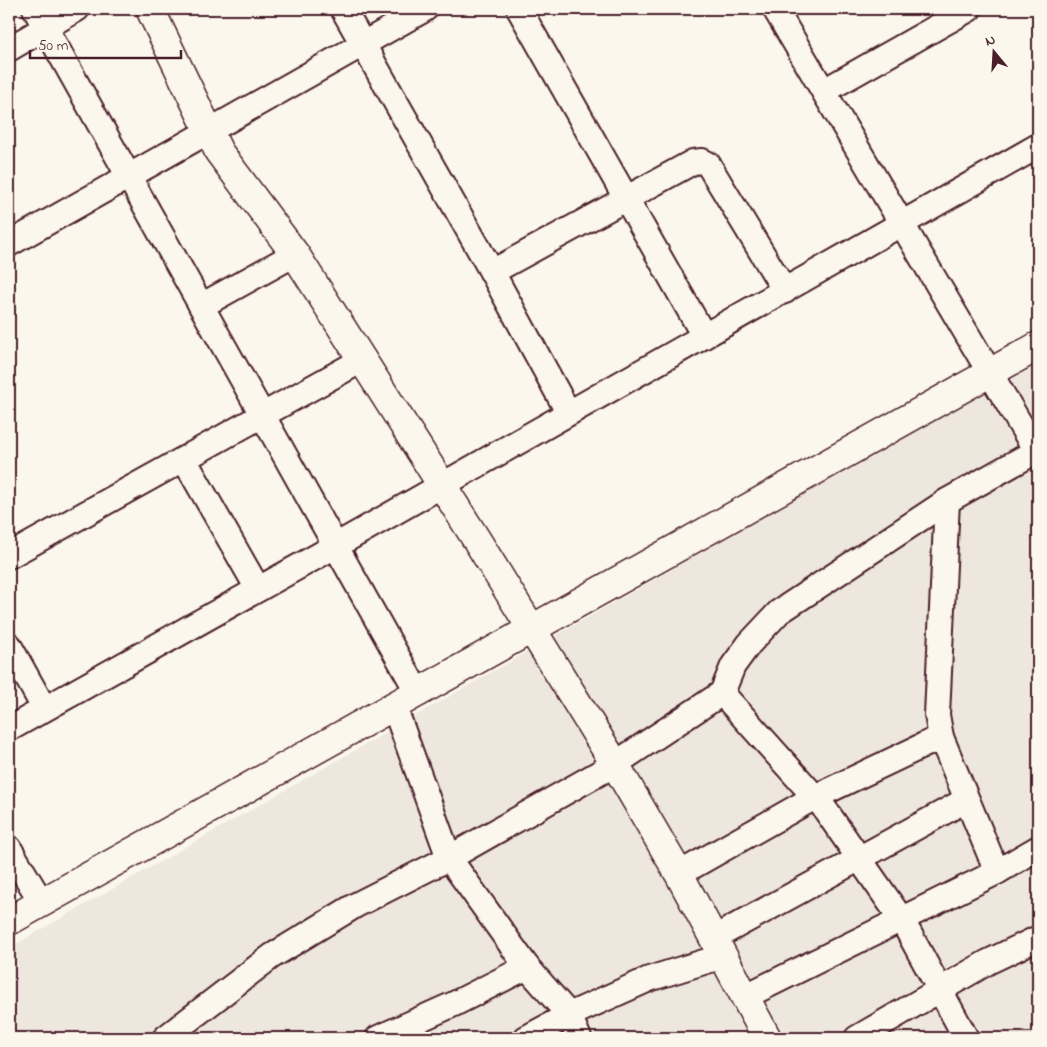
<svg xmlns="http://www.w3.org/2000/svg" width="1047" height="1047" font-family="'Indie Flower',sans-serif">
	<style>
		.built { fill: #eee7de }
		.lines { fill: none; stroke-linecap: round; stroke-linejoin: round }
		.street-casing { stroke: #4a1f2b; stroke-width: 28 }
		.secondary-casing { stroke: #4a1f2b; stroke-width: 31 }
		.street { stroke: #fbf7ec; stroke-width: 24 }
		.secondary { stroke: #fbf7ec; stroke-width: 28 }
	</style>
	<rect width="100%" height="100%" fill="#fbf7ec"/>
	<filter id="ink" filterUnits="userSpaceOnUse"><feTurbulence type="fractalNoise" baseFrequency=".02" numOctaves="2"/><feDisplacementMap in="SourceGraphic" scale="10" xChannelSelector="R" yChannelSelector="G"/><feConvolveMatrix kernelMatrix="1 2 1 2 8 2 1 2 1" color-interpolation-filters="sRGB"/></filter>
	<g filter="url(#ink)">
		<!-- built -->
		<polygon class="built" points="1038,360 1038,1038 9,1038 9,948"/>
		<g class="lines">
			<!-- street casing -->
			<g class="street-casing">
				<g id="street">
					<polyline points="35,9 418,693"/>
					<polyline points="343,9 492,272 568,412"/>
					<polyline points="519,9 704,336"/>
					<polyline points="775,9 1036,451"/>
					<polyline points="9,49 77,9"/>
					<polyline points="824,91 969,9"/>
					<polyline points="9,244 425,9"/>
					<polyline points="492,272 693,162 702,161 708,164 785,291"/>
					<polyline points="201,306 295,254"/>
					<polyline points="184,459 258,589"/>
					<polyline points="947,501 937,715 941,737 997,872"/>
					<polyline points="9,556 362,360"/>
					<polyline points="9,645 44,708"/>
					<polyline points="722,693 822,805 902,920 966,1038"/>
					<polyline points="394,706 449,858 527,967 569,1015 579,1038"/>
					<polyline points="9,729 337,545 1038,146"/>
					<polyline points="9,848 42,903"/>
					<polyline points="679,874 815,797 941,737"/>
					<polyline points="714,938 966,800"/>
					<polyline points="744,997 997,872 1038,848"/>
					<polyline points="165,1038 272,956 356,905 449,858 615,764 722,693 733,666 749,644 779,612 947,501 1038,450"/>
					<polyline points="378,1038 454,1004 527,967"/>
					<polyline points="526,1038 569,1015 649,979 723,956"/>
					<polyline points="857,1038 988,962 1038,938"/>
				</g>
			</g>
			<!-- secondary casing -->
			<g class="secondary-casing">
				<g id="secondary">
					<polyline points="150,9 219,152 295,254 478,542 615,764 679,874 767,1038"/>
					<polyline points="9,921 1038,346"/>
				</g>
			</g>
			<!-- street -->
			<use href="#street" class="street"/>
			<!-- secondary -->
			<use href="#secondary" class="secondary"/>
		</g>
	</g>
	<!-- margin -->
	<rect width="1047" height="1047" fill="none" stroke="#fbf7ec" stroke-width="30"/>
	<rect x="15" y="15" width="1017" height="1017" fill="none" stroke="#4a1f2b" stroke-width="2" filter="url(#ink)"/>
	<!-- north arrow -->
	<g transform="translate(994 52) rotate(342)" stroke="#fbf7ec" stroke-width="4" paint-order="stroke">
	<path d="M0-4L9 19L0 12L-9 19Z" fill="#4a1f2b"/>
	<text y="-8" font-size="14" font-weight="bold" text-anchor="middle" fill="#4a1f2b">N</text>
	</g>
	<!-- scale -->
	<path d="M30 50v8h151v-8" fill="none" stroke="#4a1f2b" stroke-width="2.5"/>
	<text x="38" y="50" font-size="15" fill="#4a1f2b" stroke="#fbf7ec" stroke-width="4" paint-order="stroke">50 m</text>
</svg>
